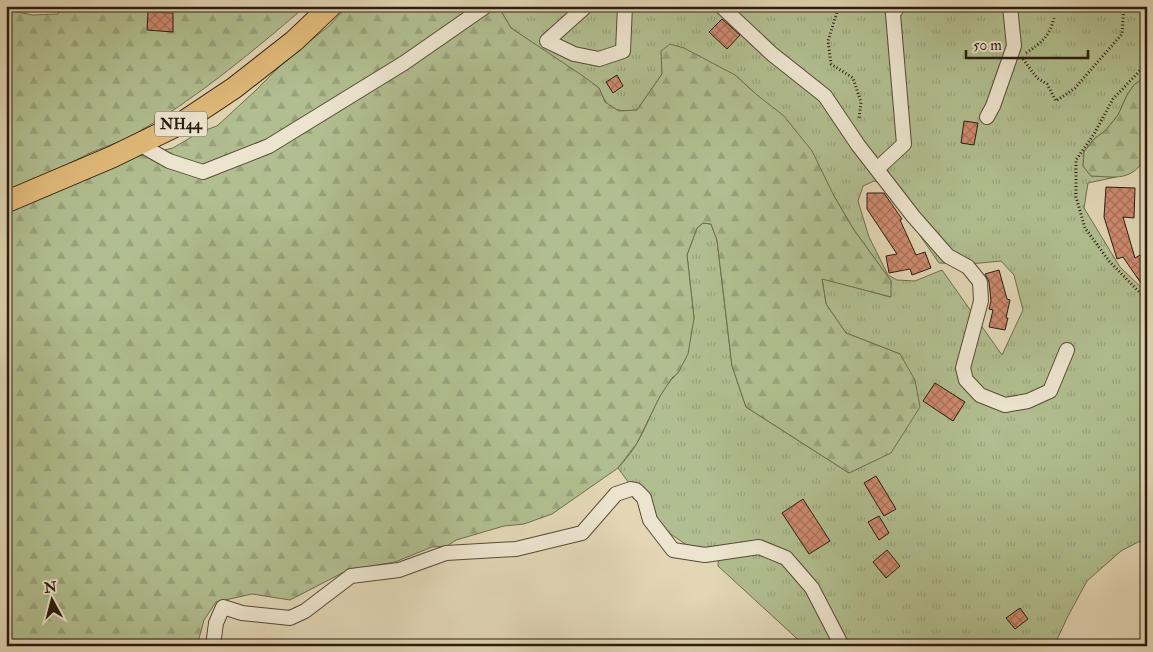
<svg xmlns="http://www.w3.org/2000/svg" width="1153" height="652" font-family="'IM FELL Double Pica',serif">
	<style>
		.grass { fill: url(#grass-tufts); stroke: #6e6d4e; fill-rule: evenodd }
		.forest { fill: url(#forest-firs); stroke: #6e6d4e }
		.building { fill: url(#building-cross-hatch); stroke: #2a1c0e }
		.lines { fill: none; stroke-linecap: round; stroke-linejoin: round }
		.street-casing { stroke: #584a38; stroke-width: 16 }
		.primary-casing { stroke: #2a1c0e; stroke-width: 23 }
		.path { stroke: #2a1c0e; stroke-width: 3; stroke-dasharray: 1 2.5; stroke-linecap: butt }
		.street { stroke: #ece4ce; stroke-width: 14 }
		.primary { stroke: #e1bb7a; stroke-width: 21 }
		.labels { text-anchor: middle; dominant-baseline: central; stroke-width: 4.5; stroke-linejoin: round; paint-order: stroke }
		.shield { fill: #ece4ce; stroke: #645848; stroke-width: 1 }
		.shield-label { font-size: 15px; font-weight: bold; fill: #2a1c0e }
	</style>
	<defs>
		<pattern id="grass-tufts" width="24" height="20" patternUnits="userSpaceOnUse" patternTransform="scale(1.25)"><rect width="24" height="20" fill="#b1be8f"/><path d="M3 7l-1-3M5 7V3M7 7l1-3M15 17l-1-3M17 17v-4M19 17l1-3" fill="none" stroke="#98a37a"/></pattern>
		<pattern id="forest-firs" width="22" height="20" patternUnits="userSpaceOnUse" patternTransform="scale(1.25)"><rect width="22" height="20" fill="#b1be8f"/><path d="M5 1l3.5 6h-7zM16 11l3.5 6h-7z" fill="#98a37a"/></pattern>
		<pattern id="building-cross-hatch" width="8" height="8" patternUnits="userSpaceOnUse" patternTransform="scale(1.25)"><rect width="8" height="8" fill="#ce8a6f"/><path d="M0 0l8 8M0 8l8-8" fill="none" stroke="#a7705a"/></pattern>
	</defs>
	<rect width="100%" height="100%" fill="#e2d6b4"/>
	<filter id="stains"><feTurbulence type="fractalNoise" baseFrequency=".004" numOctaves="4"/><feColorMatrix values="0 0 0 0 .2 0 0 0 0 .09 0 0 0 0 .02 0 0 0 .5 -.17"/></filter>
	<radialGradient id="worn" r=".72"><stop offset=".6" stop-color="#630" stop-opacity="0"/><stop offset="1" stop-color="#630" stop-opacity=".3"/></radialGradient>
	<!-- grass -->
	<path class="grass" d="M498 6H1147V75L1134 85 1127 95 1118 115 1106 130 1093 140 1084 152 1083 166 1091 176 1116 177 1088 183 1084 208 1120 267 1147 293V541L1138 542 1121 551 1087 581 1068 616 1054 646H805L718 566 719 549 688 546 662 528 618 468C625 460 632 452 637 443 651 420 657 391 678 373L694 318 687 255 697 228 703 223 711 224 717 240 732 366 746 407 849 473 900 354 846 333 826 304 822 278 890 297 891 281 854 230 834 196 757 95 735 75 662 68V74L637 110C614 112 608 110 599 88L511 28ZM874 181 885 185 939 263 970 264 1001 261 1014 275 1023 310 1002 355 942 270 915 281 897 280 888 275 869 237 858 201 863 186Z"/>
	<!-- forest -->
	<g class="forest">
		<path d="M61 6H306C252 52 196 99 135 134 120 143 102 147 86 155 60 168 34 182 6 191V10L33 15 58 14Z"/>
		<polygon points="348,6 498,6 511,28 583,76 599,88 605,102 619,111 637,110 662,74 661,51 670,44 684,48 735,75 757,95 784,116 812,151 834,196 854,230 891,281 891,297 822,279 826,304 846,333 900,354 915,380 920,407 891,453 849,473 746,407 732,366 717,240 711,224 703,223 697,228 687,255 694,318 688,354 678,373 672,378 660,396 637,443 618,468 552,514 524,524 504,526 456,540 447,546 432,547 395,562 348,570 290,600 252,594 216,602 204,620 197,646 6,646 6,209 107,163 173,148 200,132 217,126 254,92 286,60 329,26"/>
		<path d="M1147 75V156C1131 182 1117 177 1091 176L1083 166 1084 152 1093 140 1106 130 1118 115 1127 95 1134 85Z"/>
	</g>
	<!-- building -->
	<g class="building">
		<polygon points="148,12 173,13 173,32 147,30"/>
		<polygon points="722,19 740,35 727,49 709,32"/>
		<polygon points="617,75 623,86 613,93 606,82"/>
		<polygon points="964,121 978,123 974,145 961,143"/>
		<polygon points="1106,187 1135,188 1134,218 1123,217 1135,258 1140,255 1147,265 1147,292 1123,257 1117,259 1104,217"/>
		<polygon points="867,193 884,193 902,219 900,220 916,255 925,252 931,268 912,275 910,269 889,273 886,256 897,254 867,209"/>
		<polygon points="999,270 1007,299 1010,300 1006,318 1008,318 1005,330 989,327 993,310 989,309 991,301 989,282 985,274"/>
		<polygon points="935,383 965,402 953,421 923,401"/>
		<polygon points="876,476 896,509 884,516 864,483"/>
		<polygon points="803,499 830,541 809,554 782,513"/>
		<polygon points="879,516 889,533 879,540 868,522"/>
		<polygon points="887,550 900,566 886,578 873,562"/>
		<polygon points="1020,608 1028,619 1015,629 1006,618"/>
	</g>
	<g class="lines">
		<!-- street casing -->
		<g class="street-casing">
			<g id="street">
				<polyline points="586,6 547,41 574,54 599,59 623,51 625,6"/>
				<polyline points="721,6 772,54 825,96 858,145 913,216 948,256 968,267 980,282 981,301 963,368 966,380 980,395 1005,405 1028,401 1050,391 1067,350"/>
				<polyline points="987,117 993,106 1014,46 1010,6"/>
				<polyline points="139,144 169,161 203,172 269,146 404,63 486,6"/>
				<polyline points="877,169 904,144 893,14 898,6"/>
				<polyline points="213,646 216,623 223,607 242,613 290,618 305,611 351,576 399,570 446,553 516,549 582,533 616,494 631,489 636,490 644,498 650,520 673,550 705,555 759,547 786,558 812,588 842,646"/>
			</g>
		</g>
		<!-- primary casing -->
		<g class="primary-casing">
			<polyline id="primary" points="6,202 112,157 180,124 234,88 294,41 331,6"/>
		</g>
		<!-- path -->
		<g class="path">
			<polyline points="837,6 838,9 828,41 831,64 853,78 861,102 859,119"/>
			<path d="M1026 53C1041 43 1050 36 1054 18"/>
			<polyline points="1023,59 1037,78 1047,84 1056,101 1075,88 1122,34 1124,6"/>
			<polyline points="1147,63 1113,99 1094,134 1076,160 1076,197 1085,228 1109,261 1147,300"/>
		</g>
		<!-- street -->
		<use href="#street" class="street"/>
		<!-- primary -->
		<use href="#primary" class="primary"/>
	</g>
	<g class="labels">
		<!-- shield labels -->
		<rect class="shield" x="155" y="111.5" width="52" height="25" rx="4"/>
		<g class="shield-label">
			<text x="181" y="124">NH44</text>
		</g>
	</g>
	<!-- margin -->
	<rect width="1153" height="652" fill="none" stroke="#e2d6b4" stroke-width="25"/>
	<rect x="8" y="8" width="1138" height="637" fill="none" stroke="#2a1c0e" stroke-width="2.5"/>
	<rect x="12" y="12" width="1128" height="627" fill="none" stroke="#2a1c0e"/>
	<!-- north arrow -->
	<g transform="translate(52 600) rotate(353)" stroke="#ece4ce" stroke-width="4" paint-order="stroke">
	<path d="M0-4L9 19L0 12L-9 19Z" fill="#2a1c0e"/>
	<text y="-8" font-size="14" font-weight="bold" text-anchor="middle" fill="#2a1c0e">N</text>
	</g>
	<!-- scale -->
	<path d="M966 50v8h122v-8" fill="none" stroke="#2a1c0e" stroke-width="2.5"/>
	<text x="973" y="50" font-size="15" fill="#2a1c0e" stroke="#ece4ce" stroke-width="4" paint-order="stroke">50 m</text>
	<rect width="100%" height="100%" filter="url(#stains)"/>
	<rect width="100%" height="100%" fill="url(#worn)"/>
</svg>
